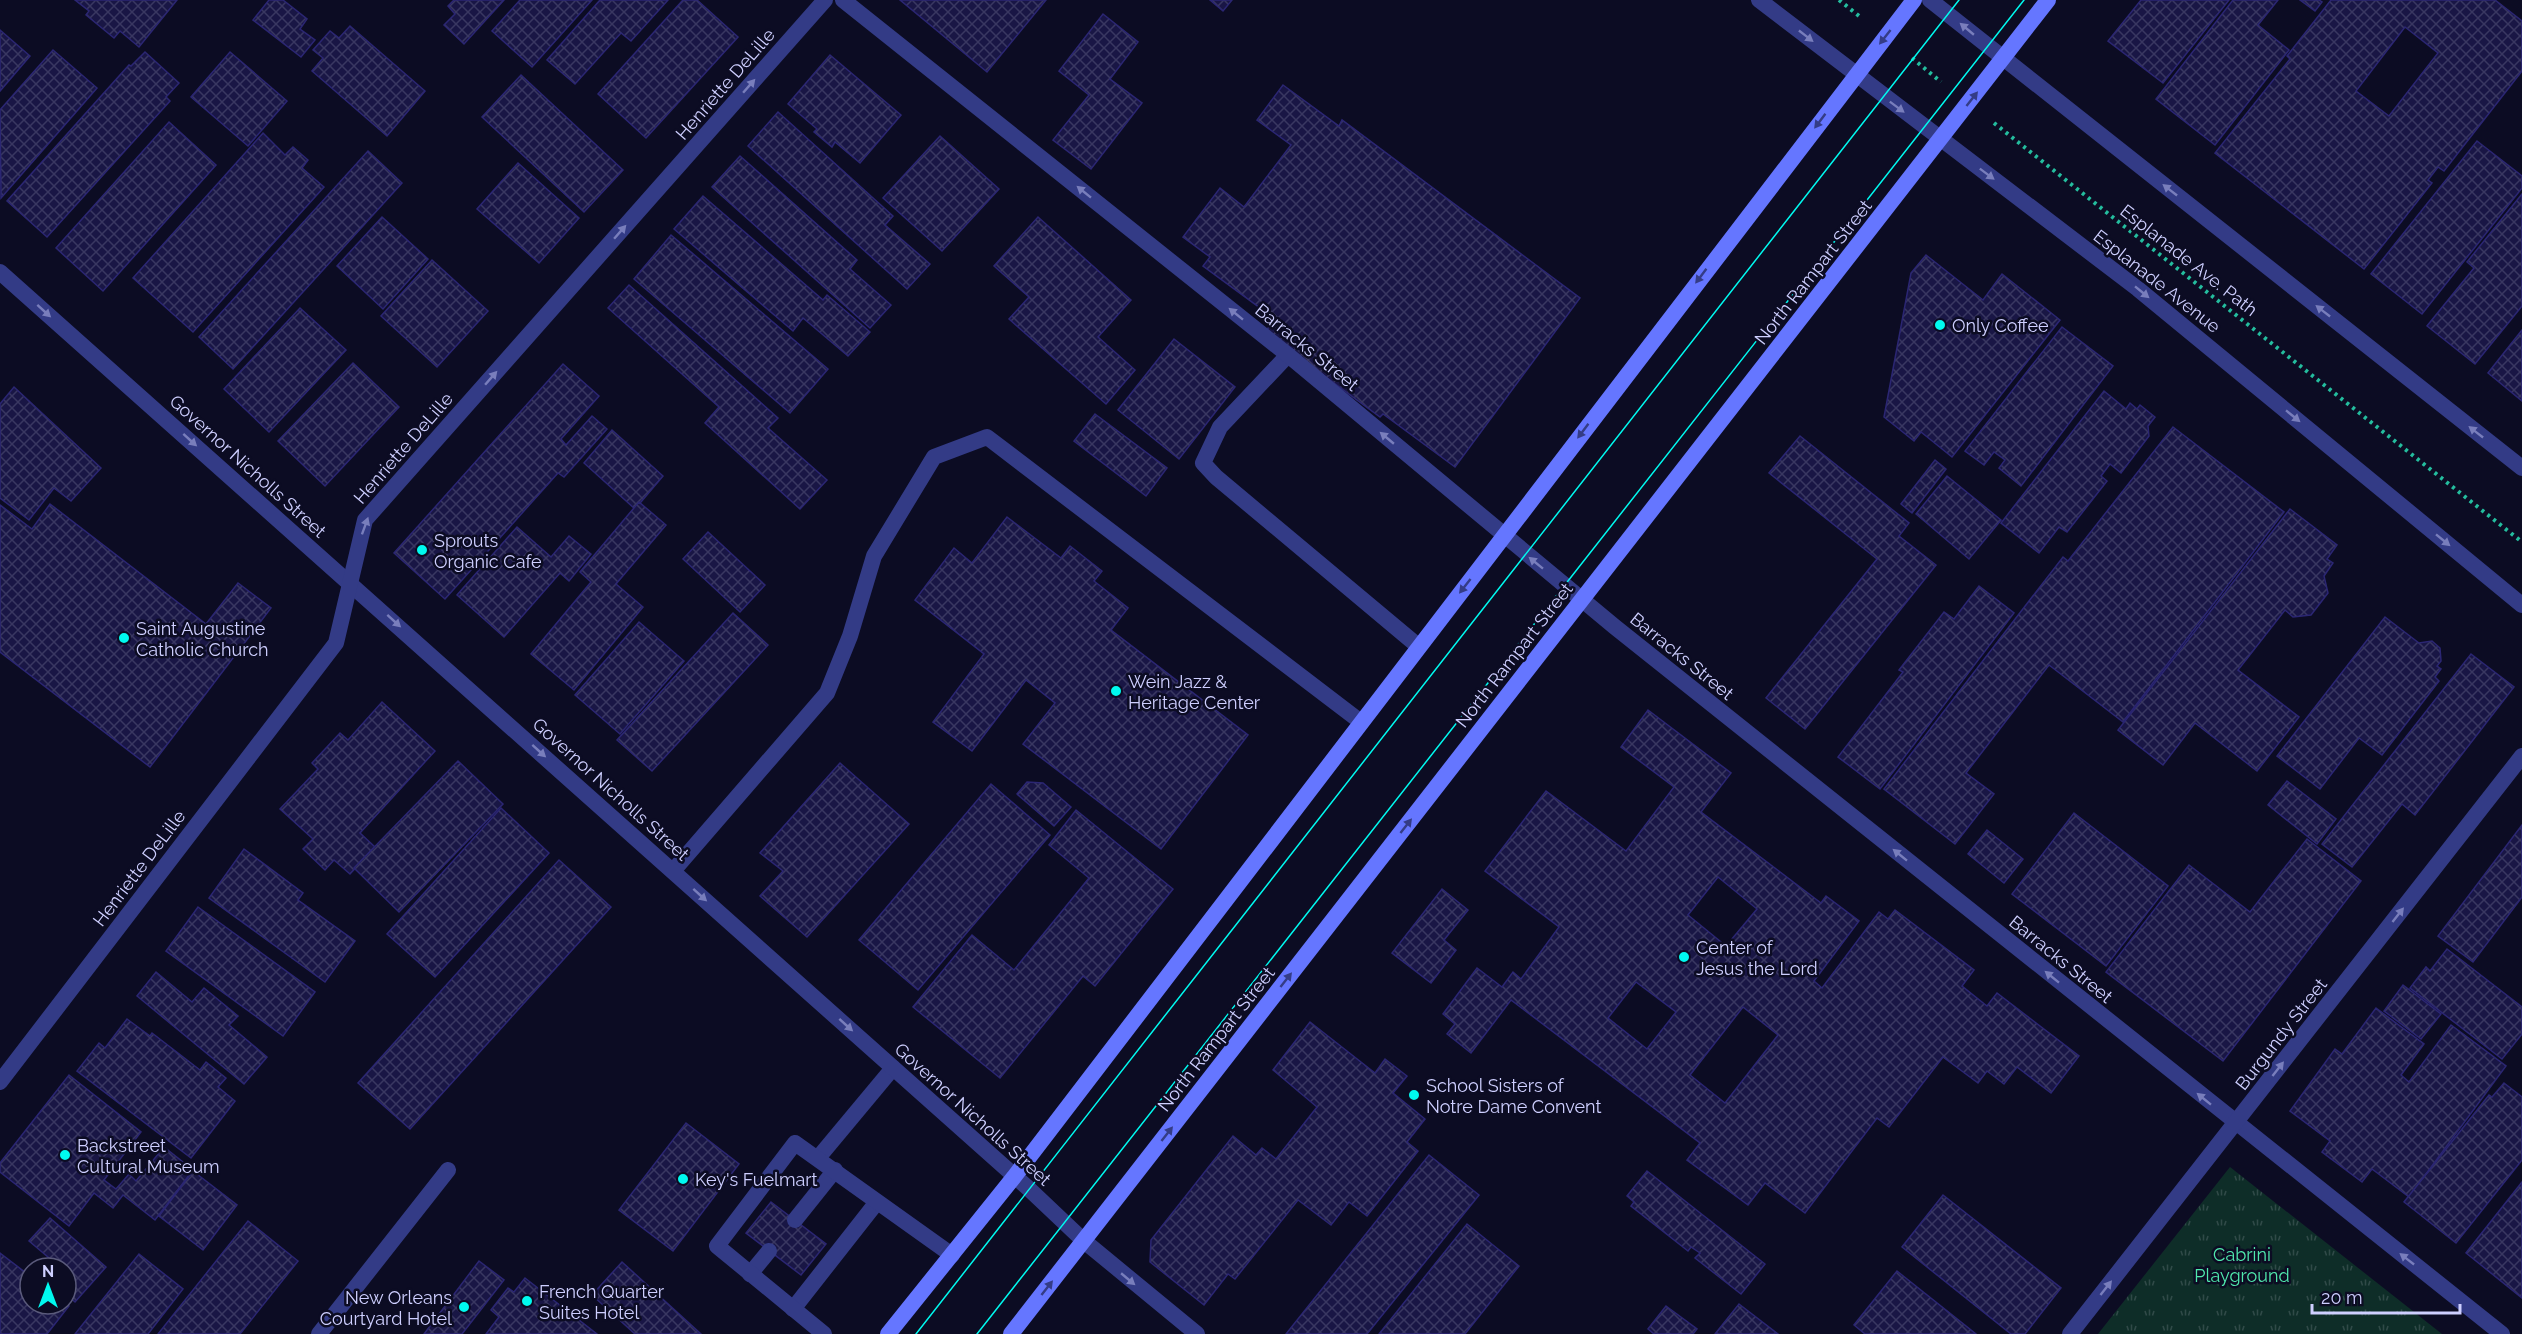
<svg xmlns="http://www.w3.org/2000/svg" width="2522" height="1334" font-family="Raleway,sans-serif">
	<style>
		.park { fill: url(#park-tufts) }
		.building { fill: url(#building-cross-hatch); stroke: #2b2673; stroke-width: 1.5; fill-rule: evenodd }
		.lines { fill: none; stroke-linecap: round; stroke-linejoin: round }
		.path { stroke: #24bd9e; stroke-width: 4; stroke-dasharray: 3 4.5; stroke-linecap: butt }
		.service { stroke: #333b86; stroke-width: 16 }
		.minor { stroke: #333b86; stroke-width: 16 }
		.tertiary { stroke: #333b86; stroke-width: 16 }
		.secondary { stroke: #6576ff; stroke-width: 16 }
		.tram { stroke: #00f9ef; stroke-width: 1.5 }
		.oneway { fill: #797ebc }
		.oneway2 { fill: #343c86 }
		.poi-dot { fill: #00f9ef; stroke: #0c0c23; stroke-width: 2 }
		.labels { text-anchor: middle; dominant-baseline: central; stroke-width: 5; stroke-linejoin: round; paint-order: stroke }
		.street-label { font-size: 18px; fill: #cecfff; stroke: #0c0c23 }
		.poi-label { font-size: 18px; fill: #cecfff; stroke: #0c0c23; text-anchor: start }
		.park-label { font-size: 18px; fill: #50e9ad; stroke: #0c0c23 }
	</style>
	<defs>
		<pattern id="park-tufts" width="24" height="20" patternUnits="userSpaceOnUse" patternTransform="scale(1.5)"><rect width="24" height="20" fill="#0e2d28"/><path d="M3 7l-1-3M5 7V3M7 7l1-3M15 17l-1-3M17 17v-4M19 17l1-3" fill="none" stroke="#304a48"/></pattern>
		<pattern id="building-cross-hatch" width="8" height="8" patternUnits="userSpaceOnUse" patternTransform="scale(1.5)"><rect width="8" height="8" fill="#191645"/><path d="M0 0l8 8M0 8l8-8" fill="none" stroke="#393761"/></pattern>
	</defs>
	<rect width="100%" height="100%" fill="#0c0c23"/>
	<!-- park -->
	<polygon class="park" points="2230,1167 2442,1334 2098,1334"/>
	<!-- building -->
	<g class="building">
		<polygon points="75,0 177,0 139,47 120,31 114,38 86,15 89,11"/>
		<polygon points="269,0 283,0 307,19 300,29 315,40 301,57 253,20"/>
		<polygon points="454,0 504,0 464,44 444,25 455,14 448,6"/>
		<polygon points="520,0 592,0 532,67 492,31"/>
		<polygon points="600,0 668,0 631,41 621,33 575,84 547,60"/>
		<polygon points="683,0 697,0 738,37 646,138 598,94"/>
		<polygon points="900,0 1046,0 987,72"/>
		<polygon points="1210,0 1232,0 1223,11"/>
		<polygon points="2141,0 2229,0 2163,83 2108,41"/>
		<polygon points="2233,0 2278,0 2258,25 2289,50 2215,145 2156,99"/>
		<polygon points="2300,0 2319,0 2322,2 2315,11"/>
		<path d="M2331 0H2495L2522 21V71L2444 171 2438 167 2428 180 2432 183 2364 269 2215 153 2290 59 2287 56ZM2405 27 2438 53 2389 116 2356 91Z"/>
		<polygon points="1103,14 1138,42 1110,79 1142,103 1091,169 1053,140 1089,95 1059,71"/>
		<polygon points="350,26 425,91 387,136 312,71 323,58 313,50 330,31 339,38"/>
		<polygon points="0,30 30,56 0,91"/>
		<polygon points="53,50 97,88 1,198 0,110"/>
		<polygon points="145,52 179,83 166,97 170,101 47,237 7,201 129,65 131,66"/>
		<polygon points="230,52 287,101 248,146 191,97"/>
		<polygon points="830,55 901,115 860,163 835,142 832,147 814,132 817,129 788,104"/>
		<polygon points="521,75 623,170 584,212 482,117"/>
		<polygon points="1283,85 1339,126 1342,120 1580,298 1455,467 1383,414 1380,417 1265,332 1275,319 1203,266 1210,257 1183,237 1220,188 1244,207 1291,145 1257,120"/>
		<polygon points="778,112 893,216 885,225 930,264 907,289 748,146"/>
		<polygon points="169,122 216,165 103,291 56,248"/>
		<polygon points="263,133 285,155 293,147 308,160 302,168 324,187 193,332 133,278"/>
		<polygon points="940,136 999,189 942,251 883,198"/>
		<polygon points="2477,141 2522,176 2522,188 2422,314 2371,274"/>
		<polygon points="368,151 402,183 233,369 199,337"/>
		<polygon points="740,156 857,260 850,269 891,305 870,328 712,187"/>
		<polygon points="518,163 579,218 539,263 477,209"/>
		<polygon points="2522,194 2522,306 2475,364 2427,326 2474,268 2467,262"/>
		<polygon points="703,196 823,300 827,295 870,332 848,356 803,318 793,331 674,229"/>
		<polygon points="382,217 428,259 383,309 337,266"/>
		<polygon points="1038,217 1131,300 1098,337 1135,370 1106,404 1009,319 1029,297 994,266"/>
		<polygon points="671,235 828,369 790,413 634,279"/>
		<polygon points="1926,255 1983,300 2002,274 2060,320 1952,457 1921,432 1914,441 1884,417 1911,273"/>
		<polygon points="432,260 488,311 437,367 381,316"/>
		<polygon points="629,285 778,418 768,428 827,480 800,509 705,423 719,407 608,308"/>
		<polygon points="300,308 346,350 269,432 224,389"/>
		<polygon points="2062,327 2113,366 2021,486 1999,468 2005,460 1994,452 1984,465 1965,451"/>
		<polygon points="2522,330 2522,401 2488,373"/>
		<polygon points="1174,339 1235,387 1179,459 1118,410"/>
		<polygon points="353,363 399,407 325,486 278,441"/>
		<polygon points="563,364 599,396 561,439 566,445 592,416 607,429 564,477 558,473 445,599 394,553"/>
		<polygon points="14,387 101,468 71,501 54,488 29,520 0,498 0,404"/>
		<polygon points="2104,391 2126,409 2130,403 2137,409 2140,405 2155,417 2148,426 2149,436 2121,473 2110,464 2101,476 2107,481 2067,532 2059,527 2039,553 2001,523"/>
		<polygon points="1095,414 1167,468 1146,496 1074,441"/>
		<polygon points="2173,427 2284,512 2123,722 2049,665 1966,773 1994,794 1955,844 1884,789 2063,557 2068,561"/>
		<polygon points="612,430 663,476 635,509 584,463"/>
		<polygon points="1800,436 1909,523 1899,536 1936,565 1805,729 1766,698 1877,559 1769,473"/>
		<polygon points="1935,460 1946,469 1912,513 1901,504"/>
		<polygon points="1947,476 2001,520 1969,559 1916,514"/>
		<polygon points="639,502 666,525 616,584 643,607 574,690 531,654 591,582 580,572"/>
		<polygon points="50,504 206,624 238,583 271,608 150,767 0,652 0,505 32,529"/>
		<polygon points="2290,509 2337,545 2327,559 2333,563 2324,576 2328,593 2311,615 2293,617 2285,610 2238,670 2299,717 2257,771 2195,723 2163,765 2118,730"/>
		<polygon points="1007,517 1061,558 1070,546 1102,571 1094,581 1128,608 1111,630 1248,735 1161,849 1023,744 1055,703 1026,680 972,751 933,722 984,654 915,600 954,548 972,563"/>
		<polygon points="517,527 551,557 569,536 591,554 569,581 560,573 504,637 457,595"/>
		<polygon points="708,532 765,585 740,612 683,559"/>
		<polygon points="1979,586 2014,613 1880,789 1838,757 1903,672 1899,670 1944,612 1954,619"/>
		<polygon points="733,613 768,645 652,771 617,740"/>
		<polygon points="2385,617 2419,643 2432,641 2440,648 2441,661 2437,666 2441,669 2435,677 2439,681 2382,755 2359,738 2320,789 2277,756"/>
		<polygon points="639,622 684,661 620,734 575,695"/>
		<polygon points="2471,654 2514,687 2415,815 2402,804 2352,867 2322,844"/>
		<polygon points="382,702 435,751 360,833 375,847 350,874 334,860 325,870 303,849 313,839 280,809 318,769 312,763 340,733 348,740"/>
		<path d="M1648 710 1731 773 1701 812 1821 903 1826 896 1859 921 1814 981 1822 988 1879 912 1888 919 1895 910 1974 970 1962 986 1987 1006 1997 993 2079 1056 2051 1093 2017 1067 2004 1084 1987 1071 1978 1083 1943 1057 1889 1127 1877 1118 1805 1213 1765 1183 1748 1205 1687 1160 1700 1143 1511 1000 1471 1053 1447 1034 1455 1024 1443 1014 1477 968 1502 987 1513 972 1521 979 1559 927 1485 871 1546 791 1626 851 1674 787 1621 747ZM1718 877 1757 909 1726 946 1688 915ZM1636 982 1676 1012 1647 1049 1608 1018ZM1743 1007 1778 1035 1725 1103 1690 1075Z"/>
		<polygon points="458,761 503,804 399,912 354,868"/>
		<polygon points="840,763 909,824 807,937 760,896 783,871 760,853"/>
		<polygon points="2287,781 2336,819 2317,844 2268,805"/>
		<polygon points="1027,782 1043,783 1071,807 1054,826 1017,794"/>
		<polygon points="991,784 1050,835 918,990 859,940"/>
		<polygon points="501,808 549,853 435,977 387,934"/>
		<polygon points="1076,810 1173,889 1095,986 1083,976 1000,1078 913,1007 972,935 1014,970 1089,878 1049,845"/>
		<polygon points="2074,813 2168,886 2106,966 2012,894"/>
		<polygon points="2522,825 2522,897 2473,962 2438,936"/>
		<polygon points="1987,830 2023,859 2004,883 1968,854"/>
		<polygon points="2307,839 2361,881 2223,1061 2106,972 2189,865 2250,912"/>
		<polygon points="244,849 303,893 298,900 355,941 325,982 209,898"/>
		<polygon points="559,860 611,907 410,1129 358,1083"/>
		<polygon points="1442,889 1468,910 1444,940 1456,950 1431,983 1392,953"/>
		<polygon points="198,907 315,992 283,1036 166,951"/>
		<polygon points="2447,949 2522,1007 2522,1034 2502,1059 2410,988 2426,967 2430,971"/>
		<polygon points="156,972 192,1002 204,988 238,1016 229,1025 267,1057 244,1084 137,996"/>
		<polygon points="2403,985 2441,1014 2421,1039 2384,1011"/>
		<polygon points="2376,1008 2424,1044 2401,1075 2409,1082 2451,1025 2506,1066 2409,1197 2372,1169 2362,1182 2322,1152 2330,1141 2290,1111 2335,1049 2342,1054"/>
		<polygon points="127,1019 150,1036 152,1033 200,1070 206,1062 226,1078 218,1087 235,1101 191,1158 77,1071 99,1043 105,1048"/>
		<polygon points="1310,1022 1375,1073 1385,1059 1407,1076 1393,1093 1425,1119 1407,1142 1418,1151 1367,1216 1349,1202 1331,1225 1298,1200 1235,1279 1228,1274 1204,1305 1150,1262 1151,1240 1233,1136 1256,1155 1262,1148 1276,1159 1317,1107 1273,1070"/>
		<polygon points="69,1075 141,1132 104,1180 116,1189 129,1174 136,1181 164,1147 193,1170 155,1220 123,1195 113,1208 94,1193 69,1226 0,1172 0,1163"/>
		<polygon points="2504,1083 2522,1097 2522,1160 2456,1243 2404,1202 2489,1095 2492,1097"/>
		<polygon points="686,1123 739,1164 673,1251 619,1210"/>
		<polygon points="1429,1155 1479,1195 1367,1334 1286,1334"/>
		<polygon points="193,1171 237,1205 203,1250 159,1216"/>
		<polygon points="1647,1171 1765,1264 1741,1294 1695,1258 1700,1253 1691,1247 1688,1251 1631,1206 1634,1202 1627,1196"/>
		<polygon points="2522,1182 2522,1298 2466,1253"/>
		<polygon points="1943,1195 2061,1288 2025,1334 2011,1334 1902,1247"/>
		<polygon points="771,1202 826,1244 801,1275 746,1233"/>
		<polygon points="50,1218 106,1267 75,1302 66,1294 66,1268 61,1268 29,1241"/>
		<polygon points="248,1221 298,1261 240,1334 158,1334"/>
		<polygon points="1467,1224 1519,1266 1465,1334 1379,1334"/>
		<polygon points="0,1253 30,1276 30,1304 66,1304 69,1306 47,1334 0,1334"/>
		<polygon points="139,1254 183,1289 148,1334 75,1334"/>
		<polygon points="479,1261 504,1280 462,1334 424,1334"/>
		<polygon points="622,1262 701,1334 635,1334 592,1295"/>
		<polygon points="1897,1271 1976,1334 1865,1334 1854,1325"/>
		<polygon points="525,1278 597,1334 486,1334 499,1317 491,1310 508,1288 514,1292"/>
		<polygon points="1739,1304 1778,1334 1715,1334"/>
		<polygon points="1666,1306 1697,1329 1693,1334 1654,1334 1648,1329"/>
	</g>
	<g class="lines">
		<!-- path -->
		<g class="path">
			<polyline points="1839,0 1859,16"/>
			<polyline points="1912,58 1941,82"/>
			<polyline points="1994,123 2522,542"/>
		</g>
		<!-- service -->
		<g class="service">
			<polyline points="1288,355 1220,427 1203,463 1216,477 1418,646"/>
			<polyline points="673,871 827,693 850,636 874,556 934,457 987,437 1361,722"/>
			<polyline points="818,1158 893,1068"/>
			<polyline points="795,1220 835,1170"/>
			<polyline points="750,1274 769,1251"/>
			<polyline points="793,1309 877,1202"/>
			<polyline points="319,1334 448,1170"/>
			<polyline points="824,1334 717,1246 795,1143 952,1255"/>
		</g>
		<!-- minor -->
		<g class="minor">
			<polyline points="843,0 1288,355 1615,627 2502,1334"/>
			<polyline points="0,272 1028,1188 1084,1241 1197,1334"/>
			<polyline points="0,1082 336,643 365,520 825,0"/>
			<polyline points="2070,1334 2522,756"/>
		</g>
		<!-- tertiary -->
		<g class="tertiary">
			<polyline points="1759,0 2138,289 2522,605"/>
			<polyline points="1930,0 2522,468"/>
		</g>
		<!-- secondary -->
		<g class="secondary">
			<polyline points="888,1334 1014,1177 1914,0"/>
			<polyline points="1011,1334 2048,0"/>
		</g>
		<!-- tram -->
		<g class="tram">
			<polyline points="916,1334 1959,0"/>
			<polyline points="977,1334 2024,0"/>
		</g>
	</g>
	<!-- one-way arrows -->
	<defs><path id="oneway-solid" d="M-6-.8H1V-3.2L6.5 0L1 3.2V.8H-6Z" transform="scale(1.5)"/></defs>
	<g class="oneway">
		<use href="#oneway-solid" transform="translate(1967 29) rotate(-140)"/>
		<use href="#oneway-solid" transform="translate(1806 36) rotate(38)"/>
		<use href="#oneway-solid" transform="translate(749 86) rotate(-49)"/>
		<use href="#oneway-solid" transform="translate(1897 107) rotate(37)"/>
		<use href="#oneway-solid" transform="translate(1987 174) rotate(37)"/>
		<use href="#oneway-solid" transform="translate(2170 190) rotate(-142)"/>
		<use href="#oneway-solid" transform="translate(1084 192) rotate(-141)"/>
		<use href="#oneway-solid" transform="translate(620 232) rotate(-49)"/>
		<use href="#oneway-solid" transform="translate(2142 292) rotate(39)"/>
		<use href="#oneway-solid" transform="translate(44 311) rotate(42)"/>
		<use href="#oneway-solid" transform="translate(2323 311) rotate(-142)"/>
		<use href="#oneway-solid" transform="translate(1236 314) rotate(-141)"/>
		<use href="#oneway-solid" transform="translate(491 378) rotate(-49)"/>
		<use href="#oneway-solid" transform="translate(2293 416) rotate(39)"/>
		<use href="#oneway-solid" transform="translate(2476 432) rotate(-142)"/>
		<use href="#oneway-solid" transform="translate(1387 438) rotate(-140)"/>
		<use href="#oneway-solid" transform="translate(190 440) rotate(42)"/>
		<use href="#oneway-solid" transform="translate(365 526) rotate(-70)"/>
		<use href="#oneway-solid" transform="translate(2443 540) rotate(39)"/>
		<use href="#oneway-solid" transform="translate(1536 563) rotate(-141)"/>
		<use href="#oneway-solid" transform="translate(394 621) rotate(42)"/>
		<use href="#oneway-solid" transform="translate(539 751) rotate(42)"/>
		<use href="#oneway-solid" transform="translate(1900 855) rotate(-141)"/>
		<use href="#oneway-solid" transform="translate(700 895) rotate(42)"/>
		<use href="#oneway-solid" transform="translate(2398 915) rotate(-52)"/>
		<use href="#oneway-solid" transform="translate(2052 977) rotate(-141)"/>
		<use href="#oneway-solid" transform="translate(846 1025) rotate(42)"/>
		<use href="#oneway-solid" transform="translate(2278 1069) rotate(-52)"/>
		<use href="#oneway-solid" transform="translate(2204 1099) rotate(-141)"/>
		<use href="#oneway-solid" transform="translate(2407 1259) rotate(-142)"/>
		<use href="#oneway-solid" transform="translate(1128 1279) rotate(40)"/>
		<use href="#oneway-solid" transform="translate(2106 1288) rotate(-52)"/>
	</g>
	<g class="oneway2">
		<use href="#oneway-solid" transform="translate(1885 37) rotate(128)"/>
		<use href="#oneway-solid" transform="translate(1972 99) rotate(-52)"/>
		<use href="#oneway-solid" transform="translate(1820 121) rotate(127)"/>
		<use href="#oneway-solid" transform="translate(1701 276) rotate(127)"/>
		<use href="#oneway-solid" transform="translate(1583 431) rotate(127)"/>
		<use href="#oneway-solid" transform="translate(1465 586) rotate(128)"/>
		<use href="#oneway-solid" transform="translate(1406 826) rotate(-52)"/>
		<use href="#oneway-solid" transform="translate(1286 980) rotate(-52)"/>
		<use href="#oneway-solid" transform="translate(1167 1134) rotate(-52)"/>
		<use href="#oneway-solid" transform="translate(1047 1288) rotate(-52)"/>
	</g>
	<!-- markers -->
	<g class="poi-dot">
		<circle cx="1940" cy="325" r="6"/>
		<circle cx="422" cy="550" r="6"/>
		<circle cx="124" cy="638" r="6"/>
		<circle cx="1116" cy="691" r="6"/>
		<circle cx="1684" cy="957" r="6"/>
		<circle cx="1414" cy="1095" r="6"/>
		<circle cx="65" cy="1155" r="6"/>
		<circle cx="683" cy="1179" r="6"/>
		<circle cx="527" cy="1301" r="6"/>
		<circle cx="464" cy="1307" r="6"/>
	</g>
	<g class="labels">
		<!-- street labels -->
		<g class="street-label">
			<text transform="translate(725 84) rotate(-49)">Henriette DeLille</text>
			<text transform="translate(2189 260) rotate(38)">Esplanade Ave. Path</text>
			<text transform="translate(1813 272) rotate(-52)">North Rampart Street</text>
			<text transform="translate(2157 281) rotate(38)">Esplanade Avenue</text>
			<text transform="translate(1307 347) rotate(39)">Barracks Street</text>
			<text transform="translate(403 448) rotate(-49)">Henriette DeLille</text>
			<text transform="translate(248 466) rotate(42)">Governor Nicholls Street</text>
			<text transform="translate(1514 655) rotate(-52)">North Rampart Street</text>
			<text transform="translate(1682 656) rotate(39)">Barracks Street</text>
			<text transform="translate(611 789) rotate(42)">Governor Nicholls Street</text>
			<text transform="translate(139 868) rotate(-53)">Henriette DeLille</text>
			<text transform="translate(2061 959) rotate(39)">Barracks Street</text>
			<text transform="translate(2281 1034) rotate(-52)">Burgundy Street</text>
			<text transform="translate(1216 1039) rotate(-52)">North Rampart Street</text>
			<text transform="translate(973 1114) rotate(42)">Governor Nicholls Street</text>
		</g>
		<!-- poi labels -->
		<g class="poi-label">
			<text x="1952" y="325">Only Coffee</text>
			<text x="434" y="540">Sprouts<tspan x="434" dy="21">Organic Cafe</tspan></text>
			<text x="136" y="628">Saint Augustine<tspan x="136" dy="21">Catholic Church</tspan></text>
			<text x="1128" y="681">Wein Jazz &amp;<tspan x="1128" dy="21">Heritage Center</tspan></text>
			<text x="1696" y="947">Center of<tspan x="1696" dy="21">Jesus the Lord</tspan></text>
			<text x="1426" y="1085">School Sisters of<tspan x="1426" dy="21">Notre Dame Convent</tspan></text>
			<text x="77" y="1145">Backstreet<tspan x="77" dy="21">Cultural Museum</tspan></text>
			<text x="695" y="1179">Key's Fuelmart</text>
			<text x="539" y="1291">French Quarter<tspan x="539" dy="21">Suites Hotel</tspan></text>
			<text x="452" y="1297" text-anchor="end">New Orleans<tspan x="452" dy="21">Courtyard Hotel</tspan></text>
		</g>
		<!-- park labels -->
		<g class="park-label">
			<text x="2242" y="1254">Cabrini<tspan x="2242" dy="21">Playground</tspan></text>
		</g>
	</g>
	<!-- north arrow -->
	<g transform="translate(48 1286)"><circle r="28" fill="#0c0c23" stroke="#5a5a7b" stroke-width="1.5"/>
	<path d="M0-4.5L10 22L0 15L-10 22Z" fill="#00f9ef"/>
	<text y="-9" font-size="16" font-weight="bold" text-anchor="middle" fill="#cecfff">N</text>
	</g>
	<!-- scale -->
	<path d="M2312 1304v9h148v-9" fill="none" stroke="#cecfff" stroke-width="3"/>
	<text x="2321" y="1304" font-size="18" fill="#cecfff" stroke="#0c0c23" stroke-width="4.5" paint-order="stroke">20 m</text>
</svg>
